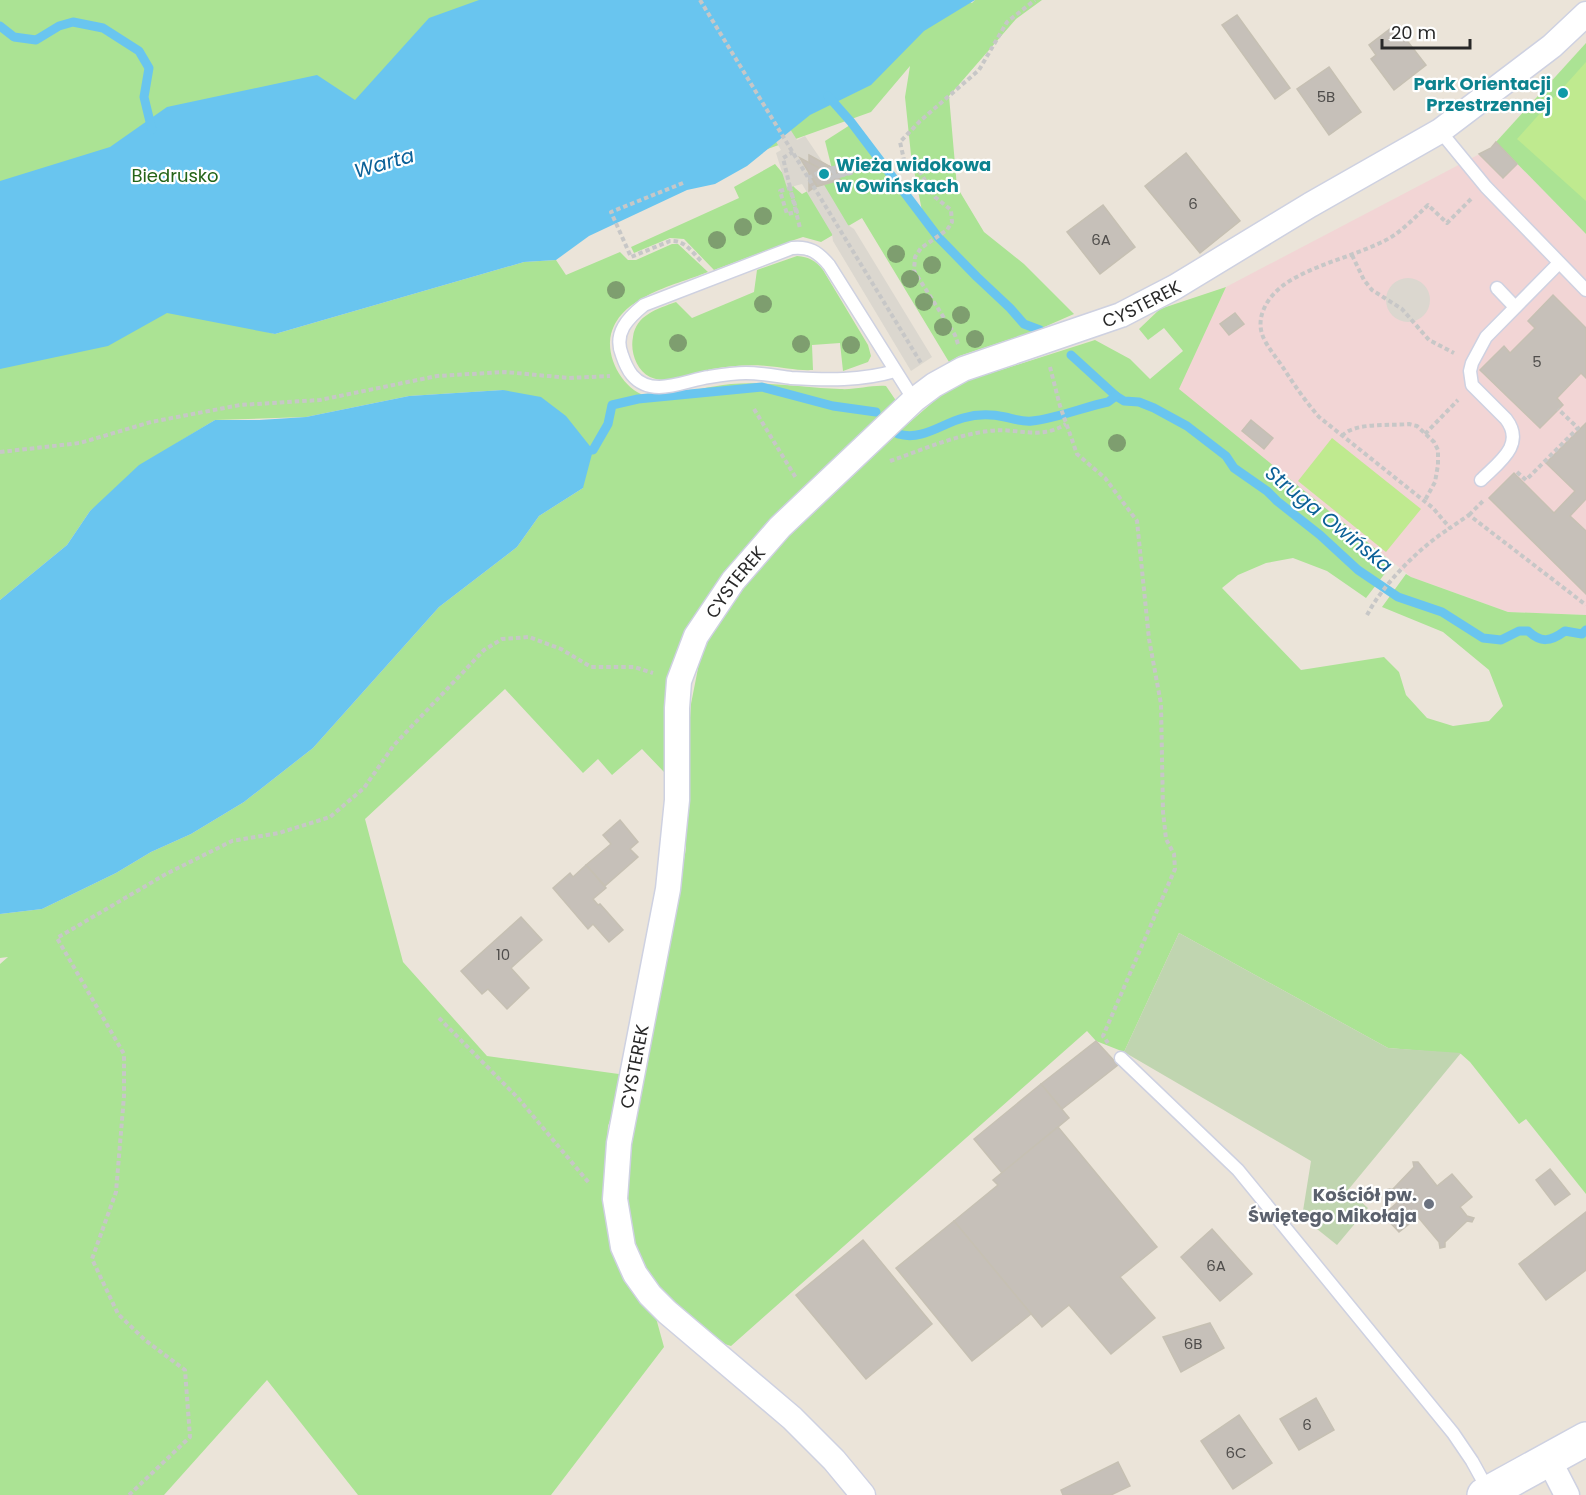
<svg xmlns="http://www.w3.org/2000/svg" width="1586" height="1495" font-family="Poppins,sans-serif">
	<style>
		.medical { fill: #f2d5d5 }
		.green { fill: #abe394 }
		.cemetery { fill: #c0d5b0 }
		.pitch { fill: #bfea8f }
		.plaza { fill: #dbd7cf }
		.water { fill: #69c5ef }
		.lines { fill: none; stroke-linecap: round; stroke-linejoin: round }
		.stream { stroke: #69c5ef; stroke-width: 9 }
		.building { fill: #c6c0b9; stroke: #c6c0b3; stroke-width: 1.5 }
		.lane-casing { stroke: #ced1e1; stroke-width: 15 }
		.street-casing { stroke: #ced1e1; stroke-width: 27 }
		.secondary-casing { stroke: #ced1e1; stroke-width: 36 }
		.path { stroke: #c7c7c7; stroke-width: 4; stroke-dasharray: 4.5 3; stroke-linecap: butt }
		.lane { stroke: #fff; stroke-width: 12 }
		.street { stroke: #fff; stroke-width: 24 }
		.secondary { stroke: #fff; stroke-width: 33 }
		.path-bridge { stroke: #c7c7c7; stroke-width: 4; stroke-dasharray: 4.5 3; stroke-linecap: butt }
		.tree { fill: #7e9e6f }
		.culture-dot { fill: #0f9aa8; stroke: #fff; stroke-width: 2 }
		.worship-dot { fill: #6b7280; stroke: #fff; stroke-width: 2 }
		.labels { text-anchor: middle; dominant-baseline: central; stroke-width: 4.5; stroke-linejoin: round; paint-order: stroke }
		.number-label { font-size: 15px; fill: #504e4c }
		.culture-label { font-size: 18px; font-weight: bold; fill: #0d838f; stroke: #fff; text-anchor: end }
		.park-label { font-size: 18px; fill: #246418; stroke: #fff }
		.street-label { font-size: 18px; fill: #282828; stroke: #fff }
		.worship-label { font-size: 18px; font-weight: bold; fill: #5b616d; stroke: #fff; text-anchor: end }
		.water-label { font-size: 20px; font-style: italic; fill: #0c6198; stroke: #fff }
	</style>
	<rect width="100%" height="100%" fill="#ebe4d9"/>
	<!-- medical -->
	<polygon class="medical" points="1496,142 1586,234 1586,615 1508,612 1411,577 1178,389 1226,287 1491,148"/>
	<!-- green -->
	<g class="green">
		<path d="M0 0H965L972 3 975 0H1042L1016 19 949 96 957 187 984 232 1024 264 1074 314 1035 331 959 356 949 362 862 218 821 242 803 237 794 240 714 270 684 239 670 238 634 253 631 247 739 198 734 187 775 164 795 188 802 194 834 177 825 141 850 125 924 221 911 155 905 97 910 66 871 112 260 330 275 334 524 262 556 260 566 275 620 252 628 260H636L672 244H678L708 272C673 286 613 298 610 342 609 365 627 393 650 397 656 398 663 396 668 395 689 392 710 386 731 384 768 381 804 388 840 389 856 390 870 385 886 386L899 405 765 525 694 617 673 665 667 716 664 772 642 749 612 775 598 759 583 773 505 689 365 819 403 962 487 1056 626 1075 608 1126 604 1184 626 1279 656 1318 664 1347 551 1495H358L267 1380 164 1495H0V964L8 957 0 958V914L42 909 116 873 151 852 191 834 244 802 313 748 439 607 517 547 539 516 583 488 503 390 409 396 306 417 215 420 177 443 90 511 67 545 0 600Z"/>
		<polygon points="1586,43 1586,234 1496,142"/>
		<path d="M797 256C809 257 815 260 823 270L868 345 871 356 868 362 843 371 840 343 812 345 813 370C798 371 782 367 767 366 749 364 730 366 712 369 693 372 669 386 650 377 636 370 630 351 633 337 636 315 657 309 676 302L692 318 754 292 757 270Z"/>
		<polygon points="1226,287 1179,389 1393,563 1366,598 1327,571 1293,558 1266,563 1238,575 1222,588 1301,670 1384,657 1399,672 1406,695 1427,718 1453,726 1489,721 1503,706 1489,670 1443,632 1382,607 1406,574 1411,577 1508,612 1586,615 1586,1194 1526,1119 1519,1124 1470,1062 1461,1054 1388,1048 1179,933 1124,1052 1096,1041 1087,1031 731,1346 715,1341 670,1303 643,1266 627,1221 625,1186 642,1071 667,962 686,848 686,773 691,704 702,648 729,602 793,528 872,455 940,396 960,383 1095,340 1130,359 1150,379 1183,351 1164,328 1148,340 1139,329 1160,309"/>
	</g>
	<!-- cemetery -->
	<polygon class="cemetery" points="1179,933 1388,1048 1461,1053 1348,1190 1368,1208 1337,1245 1302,1217 1311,1161 1124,1052"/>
	<!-- pitch -->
	<g class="pitch">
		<polygon points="1586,62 1586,201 1517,139"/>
		<polygon points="1332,438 1421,509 1386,552 1298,481"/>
	</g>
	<!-- plaza -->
	<g class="plaza">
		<polygon points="711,34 775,105 797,140 805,136 824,164 820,178 848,225 854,229 932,357 911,371 833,241 832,234 802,184 787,188 776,153 781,150"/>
		<circle cx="1408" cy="300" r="22"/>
	</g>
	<!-- water -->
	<g class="water">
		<polygon points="479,0 975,0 924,31 871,85 810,115 747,166 715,184 687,190 589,236 556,260 524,262 275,334 167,313 108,346 0,369 0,181 110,147 167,107 317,75 355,100 429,18"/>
		<polygon points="503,390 541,397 566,416 593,450 583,488 539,516 517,547 439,607 313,748 244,802 191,834 151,852 116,873 42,909 0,914 0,600 67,545 90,511 139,465 215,420 259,420 306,417 409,396"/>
	</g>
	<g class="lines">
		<!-- stream -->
		<g class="stream">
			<polyline points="0,26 14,37 36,40 59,26 73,22 103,28 139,51 149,68 144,97 152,130"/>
			<polyline points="828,96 851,122 938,237 977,277 1010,308 1024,324 1040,330"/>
			<path d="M1071 355 1116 396 1124 401 1139 402 1154 408 1187 426 1226 456 1234 468 1267 491 1277 501 1320 535 1358 570 1398 597 1442 612 1483 638 1501 640 1519 631H1528C1541 643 1550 642 1565 631L1582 634 1586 630"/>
			<path d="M898 434C922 441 941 424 963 418 977 414 991 414 1005 417 1014 419 1022 422 1032 421 1055 419 1084 407 1108 402L1116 396"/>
			<polyline points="593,450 608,424 612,405 638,399 762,387 833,406 876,412"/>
		</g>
	</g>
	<!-- building -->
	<g class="building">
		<polygon points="1237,15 1290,88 1275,99 1222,25"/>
		<polygon points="1395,25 1426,65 1394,90 1371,59 1376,55 1369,45"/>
		<polygon points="1329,67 1361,112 1329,135 1297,89"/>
		<polygon points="1496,142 1517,164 1503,178 1479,154 1491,148"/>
		<polygon points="1186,153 1240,221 1200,253 1145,186"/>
		<polygon points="809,155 838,171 840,180 815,187 809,191"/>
		<polygon points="800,158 821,169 829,166 833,181 817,186"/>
		<polygon points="1103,205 1135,247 1100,274 1067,232"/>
		<polygon points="1553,295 1586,328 1586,378 1581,373 1557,398 1563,405 1540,428 1480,370 1504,346 1510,353 1535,328 1528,321"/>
		<polygon points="1235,313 1244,324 1229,335 1220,324"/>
		<polygon points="1251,420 1273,438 1264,449 1242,431"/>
		<polygon points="1586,423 1586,499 1570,516 1586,531 1586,594 1489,498 1514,473 1554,513 1575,491 1546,463"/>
		<polygon points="620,820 638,842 630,849 638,857 605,886 586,865 611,844 603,835"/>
		<polygon points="586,865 606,888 593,899 598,905 600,904 623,930 609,942 593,924 588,929 553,888 570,873 573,877"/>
		<polygon points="521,917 542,940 511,968 529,988 507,1009 488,989 482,994 461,971"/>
		<polygon points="1096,1041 1118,1065 1062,1109 1041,1084"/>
		<polygon points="1041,1084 1069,1118 1002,1173 974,1139"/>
		<polygon points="1058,1127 1157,1247 1120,1277 1155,1318 1111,1354 1069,1305 1042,1327 954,1221 998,1185 993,1180"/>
		<polygon points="1413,1162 1418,1162 1437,1186 1452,1174 1472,1197 1460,1207 1467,1216 1474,1218 1472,1222 1467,1221 1445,1242 1445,1247 1440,1248 1439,1242 1418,1217 1399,1232 1383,1215 1399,1201 1393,1194 1388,1194 1388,1189 1393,1189 1414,1167"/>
		<polygon points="1550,1169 1570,1194 1555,1205 1536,1180"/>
		<polygon points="1586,1212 1586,1270 1546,1300 1519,1264"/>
		<polygon points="954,1221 1031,1314 972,1361 896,1268"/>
		<polygon points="1212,1229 1252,1274 1220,1301 1181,1257"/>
		<polygon points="863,1240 932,1324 866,1379 796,1295"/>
		<polygon points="1210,1323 1224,1348 1181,1372 1163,1337"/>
		<polygon points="1316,1398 1334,1430 1299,1450 1280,1419"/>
		<polygon points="1239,1415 1272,1463 1233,1489 1201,1441"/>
		<polygon points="1118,1462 1130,1486 1111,1495 1063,1495 1061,1490"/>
	</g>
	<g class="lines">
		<!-- lane casing -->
		<g class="lane-casing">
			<g id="lane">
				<polyline points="1440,131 1486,187 1586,290"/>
				<polyline points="1497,288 1515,307"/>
				<path d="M895 371C861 381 827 380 791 378 776 376 761 373 746 373 734 373 721 375 709 377 686 380 652 399 632 375 628 370 624 361 622 355 613 333 628 318 644 305L792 248C809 246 818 252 829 265L914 400"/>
				<path d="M1481 480C1498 463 1526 445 1506 419L1472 385 1470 371 1472 363 1486 337 1559 263"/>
				<polyline points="1121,1058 1238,1170 1453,1433 1472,1461 1488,1490"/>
			</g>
		</g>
		<!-- street casing -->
		<g class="street-casing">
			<g id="street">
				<polyline points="1549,1460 1567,1495"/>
				<path id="s1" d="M863 1495 834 1460 792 1418 667 1312 650 1295 635 1274 623 1247 615 1199 619 1143 668 889 677 800V708L679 681 696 636 733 581 780 527 914 400 934 385 963 369 1121 315 1175 287 1310 205 1440 131 1552 46 1586 14"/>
			</g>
		</g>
		<!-- secondary casing -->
		<g class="secondary-casing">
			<polyline id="secondary" points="1484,1495 1586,1439"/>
		</g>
		<!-- path -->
		<g class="path">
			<polyline points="700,0 921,363"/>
			<polyline points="808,178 820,172 840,166 843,174 826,179 824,171"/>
			<path d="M683 183 611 212 631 257 670 241C685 240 692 252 701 261"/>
			<polyline points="790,187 783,158 793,152"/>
			<path d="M1471 199 1447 223 1428 205C1414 218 1400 234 1382 242 1353 256 1321 263 1293 279 1274 289 1255 311 1262 334 1266 346 1277 358 1284 369 1295 386 1306 402 1319 417L1433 508 1450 528 1469 515 1586 605"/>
			<polyline points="795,208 800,228"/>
			<polyline points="1352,255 1364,280 1372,290 1402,309 1429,340 1454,353"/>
			<polyline points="958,344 955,335 914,271 915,257 921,248 947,230 952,222 951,210 935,197 920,172 905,164 900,142 920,121 979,70 1007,22 1035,0"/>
			<polyline points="1050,367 1060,406 1077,454 1105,478 1137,521 1149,639 1161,704 1163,812 1166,839 1174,854 1175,869 1103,1036 1108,1043"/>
			<polyline points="754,409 796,478"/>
			<polyline points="1425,434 1458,400"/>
			<path d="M1342 436C1354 422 1390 426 1409 424L1417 426 1434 442 1438 450V465L1435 482 1424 502"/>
			<polyline points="0,452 80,443 151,422 240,405 320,400 437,376 505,372 569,378 610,376"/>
			<path d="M890 461C922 450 955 435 989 431 1018 427 1038 441 1066 424"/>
			<polyline points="1517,472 1526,480 1578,428 1558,409"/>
			<polyline points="1469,515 1483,501"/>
			<path d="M1367 615C1384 583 1420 547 1450 528"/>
			<polyline points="439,1018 518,1098 589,1183"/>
			<polyline points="129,1495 190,1437 185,1370 145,1340 118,1314 92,1259 116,1192 124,1096 124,1054 57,938 166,874 232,841 279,833 330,817 364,788 394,745 484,650 502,639 529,637 561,649 591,667 634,667 653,673"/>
		</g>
		<!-- lane -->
		<use href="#lane" class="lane"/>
		<!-- street -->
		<use href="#street" class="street"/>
		<!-- secondary -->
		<use href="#secondary" class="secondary"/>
		<!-- path-bridge -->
		<g class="path-bridge">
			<polyline points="824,171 843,165 845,174 829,178 827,170 846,165 849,173 832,178 830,169 849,164 852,172 835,177 833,169 853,164 855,172 839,176"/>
			<polyline points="790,187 797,212 787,214 780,191 790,188 795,208"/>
		</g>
	</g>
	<!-- trees -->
	<g class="tree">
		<circle cx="763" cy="216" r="9"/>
		<circle cx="743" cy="227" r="9"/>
		<circle cx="717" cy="240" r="9"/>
		<circle cx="896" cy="254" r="9"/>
		<circle cx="932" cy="265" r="9"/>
		<circle cx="910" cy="279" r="9"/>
		<circle cx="616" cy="290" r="9"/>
		<circle cx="924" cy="302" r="9"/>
		<circle cx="763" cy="304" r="9"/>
		<circle cx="961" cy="315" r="9"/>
		<circle cx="943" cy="327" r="9"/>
		<circle cx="975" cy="339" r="9"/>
		<circle cx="678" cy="343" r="9"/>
		<circle cx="801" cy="344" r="9"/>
		<circle cx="851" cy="345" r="9"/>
		<circle cx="1117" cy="443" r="9"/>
	</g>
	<!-- markers -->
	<g class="culture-dot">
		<circle cx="1563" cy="93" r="6"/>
		<circle cx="824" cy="174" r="6"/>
	</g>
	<circle class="worship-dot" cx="1429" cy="1204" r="6"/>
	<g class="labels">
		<!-- number labels -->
		<g class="number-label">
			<text x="1326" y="96">5B</text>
			<text x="1193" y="203">6</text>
			<text x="1101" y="239">6A</text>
			<text x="1537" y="361">5</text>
			<text x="503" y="954">10</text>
			<text x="1216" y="1265">6A</text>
			<text x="1193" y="1343">6B</text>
			<text x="1307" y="1424">6</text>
			<text x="1236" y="1452">6C</text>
		</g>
		<!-- culture labels -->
		<g class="culture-label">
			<text x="1551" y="83">Park Orientacji<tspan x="1551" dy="21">Przestrzennej</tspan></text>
			<text x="836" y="164" text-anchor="start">Wieża widokowa<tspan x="836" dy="21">w Owińskach</tspan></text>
		</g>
		<!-- park labels -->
		<g class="park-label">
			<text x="175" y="175">Biedrusko</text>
		</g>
		<!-- street labels -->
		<g class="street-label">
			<text stroke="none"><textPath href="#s1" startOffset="1539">CYSTEREK</textPath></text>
			<text stroke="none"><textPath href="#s1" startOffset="1035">CYSTEREK</textPath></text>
			<text stroke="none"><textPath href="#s1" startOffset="531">CYSTEREK</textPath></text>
		</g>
		<!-- worship labels -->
		<g class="worship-label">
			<text x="1417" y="1194">Kościół pw.<tspan x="1417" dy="21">Świętego Mikołaja</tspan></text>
		</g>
		<!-- water labels -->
		<g class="water-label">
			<text transform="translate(384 163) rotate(-16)">Warta</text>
			<text transform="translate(1329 519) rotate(39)">Struga Owińska</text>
		</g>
	</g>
	<!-- scale -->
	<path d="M1382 39v9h88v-9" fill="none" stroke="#282828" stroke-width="3"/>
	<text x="1391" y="39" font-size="18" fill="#282828" stroke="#ffffff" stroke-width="4.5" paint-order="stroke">20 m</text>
</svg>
